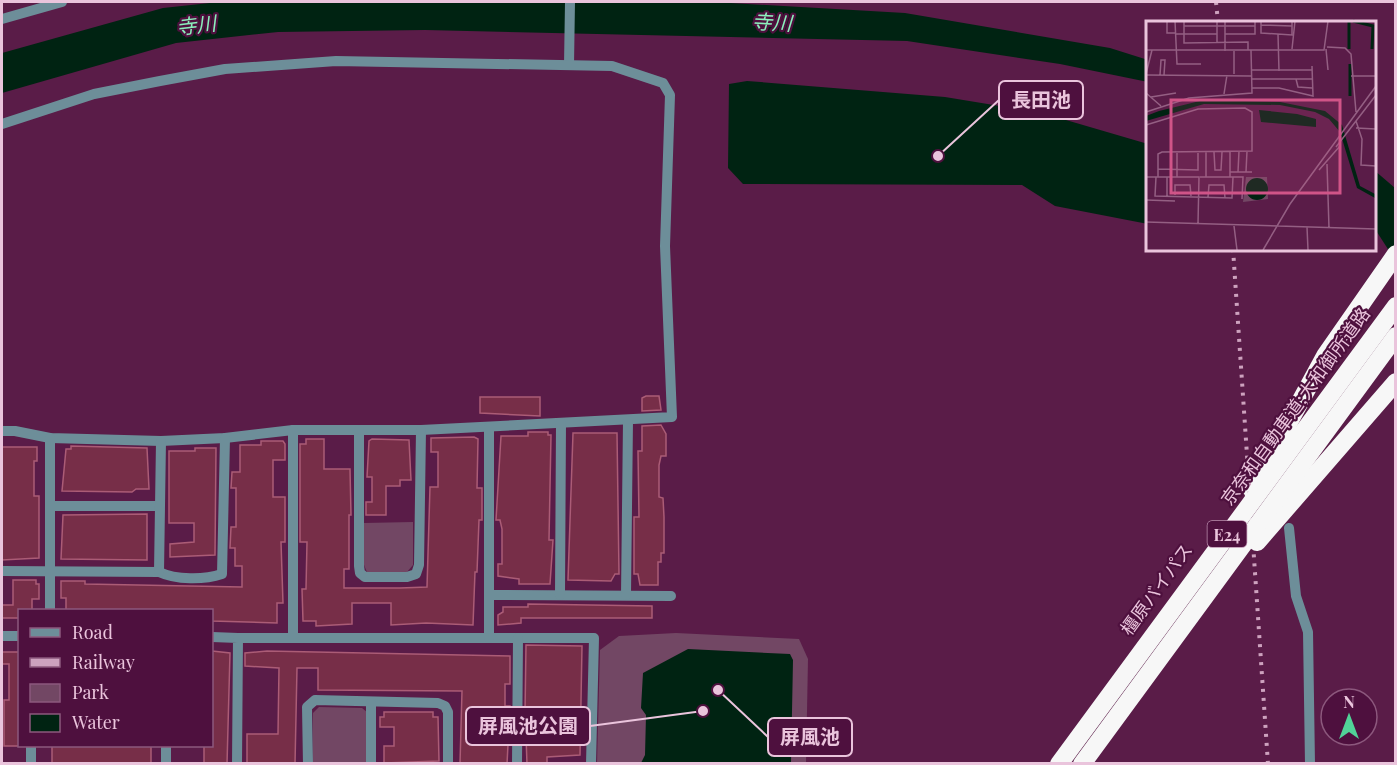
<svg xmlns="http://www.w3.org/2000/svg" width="1397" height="765" font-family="'Playfair Display','Noto Sans JP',serif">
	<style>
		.green { fill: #724764 }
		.water { fill: #002312 }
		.building { fill: #772e48; stroke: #ab5c76; stroke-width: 1.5 }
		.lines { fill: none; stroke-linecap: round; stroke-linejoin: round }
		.minor { stroke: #6d8e99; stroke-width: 10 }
		.highway { stroke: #f7f7f7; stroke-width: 18 }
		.rail { stroke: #cda2be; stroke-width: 4; stroke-dasharray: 3 6; stroke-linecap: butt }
		.highway-bridge { stroke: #f7f7f7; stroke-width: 18 }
		.labels { text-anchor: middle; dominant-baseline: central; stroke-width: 4.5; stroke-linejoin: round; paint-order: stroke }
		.shield { fill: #4e103e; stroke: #bb8ead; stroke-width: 1.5 }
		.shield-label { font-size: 16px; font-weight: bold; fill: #eac4dc }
		.street-label { font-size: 18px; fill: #eac4dc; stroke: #4e103e }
		.water-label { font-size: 20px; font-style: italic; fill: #8bf0bc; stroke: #4e103e }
		.inset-river { fill: none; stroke: #002312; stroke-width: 3 }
		.inset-road { fill: none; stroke: #945f83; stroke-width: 1.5 }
		.view { fill: #d05488; fill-opacity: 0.15; stroke: #d05488; stroke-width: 3 }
		.inset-edge { fill: none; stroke: #eac4dc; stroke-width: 3 }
		.leader { fill: none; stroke: #eac4dc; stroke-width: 2 }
		.callout-dot { fill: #eac4dc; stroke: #4e103e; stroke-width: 2 }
		.callout { fill: #4e103e; stroke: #eac4dc; stroke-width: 2 }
		.callout-label { font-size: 20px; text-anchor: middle; font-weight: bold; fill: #eac4dc }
	</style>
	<rect width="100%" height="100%" fill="#5a1c48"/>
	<!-- green -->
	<g class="green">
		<polygon points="413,522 413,565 407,572 367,572 364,565 364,523"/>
		<polygon points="676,633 799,639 808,659 806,763 597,764 600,650 619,636"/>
		<polygon points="319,707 362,708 368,713 368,763 313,763 313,713"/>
	</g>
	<!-- water -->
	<g class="water">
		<polygon points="219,2 714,2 905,13 1110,48 1148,60 1148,82 1060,64 907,41 425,30 278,32 176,43 2,93 2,53 163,8"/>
		<polygon points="747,81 945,97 1042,113 1148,144 1148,224 1055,206 1022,185 743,184 728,168 729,84"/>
		<polygon points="1374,170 1395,188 1395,260 1375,229"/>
		<polygon points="688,649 790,654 793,660 791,763 641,763 645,755 646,715 641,708 643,673"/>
	</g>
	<!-- building -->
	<g class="building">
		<polygon points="646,396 659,396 661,410 642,411 642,398"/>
		<polygon points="480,397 540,397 540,416 480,413"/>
		<polygon points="661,425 666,434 666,456 661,456 659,465 659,497 663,498 664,517 664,553 661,553 661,562 658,562 658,585 640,585 638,574 634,574 634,517 639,517 638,451 642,451 642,426"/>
		<polygon points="528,432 548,432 548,435 551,435 549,540 553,540 550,584 519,584 519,579 498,576 498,564 502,564 502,529 500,520 496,520 501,436 528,436"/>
		<polygon points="573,433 617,433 619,574 615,574 611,581 568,580"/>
		<polygon points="474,437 478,439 477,488 482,488 482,520 479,520 477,572 475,572 473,625 426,623 391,625 391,603 352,603 352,624 316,626 316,621 303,621 302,589 306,589 307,542 300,542 300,444 306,444 306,439 324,439 324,469 350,469 351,515 349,515 349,569 344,569 344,588 400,588 427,587 430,487 438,487 438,452 431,452 431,438"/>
		<polygon points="372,439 409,440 411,480 400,480 400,486 386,486 386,515 366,515 366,502 372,502 372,477 367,477 369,441"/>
		<polygon points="261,441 283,441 285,444 285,460 273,460 273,497 285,497 285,542 281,542 283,603 277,603 277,623 212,621 212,610 66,610 66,598 61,598 61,581 85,581 85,584 242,587 242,566 235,566 235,548 230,548 231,527 236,527 236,488 231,488 232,472 240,472 240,445 261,445"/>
		<polygon points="71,446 147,448 149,489 136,489 132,492 62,491 66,449 71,449"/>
		<polygon points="2,447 37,447 37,461 34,461 34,496 39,496 39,558 2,560"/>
		<polygon points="195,448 216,448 215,555 170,557 170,544 194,542 194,523 169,523 169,451 195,451"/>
		<polygon points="147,514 147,560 61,559 63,515"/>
		<polygon points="13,580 36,580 36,584 39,584 39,599 32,599 32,610 20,610 20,618 2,618 2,605 13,605"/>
		<polygon points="528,604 652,606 652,618 521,618 521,623 498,625 498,615 503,612 503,607 528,607"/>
		<polygon points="526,645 582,646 580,755 547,757 547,764 527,764 526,736 534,736 534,716 525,713"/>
		<polygon points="212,651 230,653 227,764 204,764 204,746 212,746"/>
		<polygon points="267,651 510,656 510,684 505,684 505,706 510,706 507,764 460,764 462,691 318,690 318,668 297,668 295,764 247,764 247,734 278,734 279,668 245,666 245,653"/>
		<polygon points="2,652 20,652 20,746 4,746 4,700 9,700 9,664 2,664"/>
		<polygon points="384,712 433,712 433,717 438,717 439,761 384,763 384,746 394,746 394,727 380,727 380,717 384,717"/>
		<rect x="52" y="746" width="99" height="18"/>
	</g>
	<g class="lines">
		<!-- minor -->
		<g class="minor">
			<polyline points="2,19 62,2"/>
			<polyline points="569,65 570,2"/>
			<polyline points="2,124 94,94 160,81 225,69 336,61 612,66 663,83 670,95 665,246 672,417 421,430 293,430 225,438 161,441 50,438 15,431 2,431"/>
			<polyline points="359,430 359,566 360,573 365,577 407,577 416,574 419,565 421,430"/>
			<polyline points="51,506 158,506"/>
			<polyline points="1289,528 1296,596 1308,632 1310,764"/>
			<path d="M2 571 159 572C176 580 204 580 222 574L225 438"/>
			<polyline points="159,572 161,441"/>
			<polyline points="490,595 671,596"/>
			<polyline points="560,595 561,423"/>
			<polyline points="626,595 628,421"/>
			<polyline points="50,610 50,438"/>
			<polyline points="2,636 20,636"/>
			<polyline points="212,637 238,638 237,764"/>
			<polyline points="293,637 293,430"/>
			<polyline points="238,638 594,638 591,764"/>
			<polyline points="489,638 489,427"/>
			<polyline points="31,746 31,764"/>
			<polyline points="166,746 166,764"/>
			<polyline points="308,764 307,707 315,700 438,703 445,706 448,712 448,764"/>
			<polyline points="371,764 371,703"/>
			<polyline points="517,764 518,638"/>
		</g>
		<!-- highway -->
		<polyline class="highway" points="1252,490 1325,356 1396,254"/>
		<!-- rail -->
		<g class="rail">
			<polyline points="1216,2 1218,22"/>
			<polyline points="1233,249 1268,764"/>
		</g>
		<!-- highway-bridge -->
		<g class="highway-bridge">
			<polyline points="1257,542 1396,382"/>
			<polyline points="1059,764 1396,306"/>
			<polyline points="1082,764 1396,336"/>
		</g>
	</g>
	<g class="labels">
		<!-- shield labels -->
		<rect class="shield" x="1207.5" y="521" width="39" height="26" rx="4.5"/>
		<g class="shield-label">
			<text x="1227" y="534">E24</text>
		</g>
		<!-- street labels -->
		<g class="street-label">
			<text transform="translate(1295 406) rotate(-54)">京奈和自動車道;大和御所道路</text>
			<text transform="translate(1156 589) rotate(-54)">橿原バイパス</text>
		</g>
		<!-- water labels -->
		<g class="water-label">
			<text transform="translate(772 21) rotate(3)">寺川</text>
			<text transform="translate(196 24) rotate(-7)">寺川</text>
		</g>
	</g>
	<!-- overview -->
	<g transform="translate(1146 21)">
		<rect width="230" height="230" fill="#5a1c48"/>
		<path d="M100 156H121L122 178 97 181Z" fill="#724764"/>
		<path d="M58 79 134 81 179 90 196 104 214 165 229 173V177L211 167 194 111 183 98 169 91 134 84 58 83 0 100V95L13 90ZM113 89 151 93 170 98V106L115 101ZM100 168a11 11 0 1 1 22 0a11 11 0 1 1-22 0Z" fill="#002312"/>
		<path class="inset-river" d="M203 0V28M207 0 227 5 226 28M204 75V43"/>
		<path class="inset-road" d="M21 0V12H29M29 0 31 43H55M38 0V22L102 21V29M71 0V21M79 0V30M115 0V12L146 14V0M115 4 146 5M38 5H109M29 13H71M79 13H109V0M132 13 133 50M181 26 199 27 205 33 210 91M146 28 149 0M180 28 182 49M0 29H178L182 0M105 49H166M0 53 6 29M88 53V30M0 54 105 55M14 54 15 39H19L18 54M205 55H230M105 58H166M150 58 152 66 166 67M106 67H133L167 75 166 45M0 72 15 85M78 73 81 54M5 76 30 72M0 91 43 77 106 72 105 29M210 100 216 118 215 144 230 145M0 104 52 88 99 87 106 91V130L16 131 12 133V156M210 107 230 108M190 126 230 74M68 131 69 149H75L76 131M31 132V156M181 143 183 207M12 148 52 149V132M173 149 194 125M84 151H106M92 151 93 130M100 151 101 130M0 156H53L52 203M10 156 9 175 86 177 87 156M54 156H97L96 178M60 156V131M84 156V131M29 174V164H44L45 175M21 175V156M62 176 63 164H78L79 177M0 179 29 180M0 201 230 208M88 205 91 229M161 206 162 229M117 229 144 183 230 65"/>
		<path class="view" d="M25 79H194V172H25Z"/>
		<rect width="230" height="230" class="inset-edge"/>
	</g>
	<!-- callouts -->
	<path class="leader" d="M938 156L999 100M703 711L590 726M718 690L768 737"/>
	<g class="callout-dot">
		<circle cx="938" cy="156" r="6"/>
		<circle cx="703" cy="711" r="6"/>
		<circle cx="718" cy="690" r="6"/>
	</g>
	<g class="callout">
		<rect x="999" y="81" width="84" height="38" rx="6"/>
		<rect x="466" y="707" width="124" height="38" rx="6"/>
		<rect x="768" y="718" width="84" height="38" rx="6"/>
	</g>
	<g class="callout-label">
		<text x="1041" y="107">長田池</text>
		<text x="528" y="733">屏風池公園</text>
		<text x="810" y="744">屏風池</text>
	</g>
	<!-- border -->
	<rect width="1397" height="765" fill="none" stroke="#eac4dc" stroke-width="6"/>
	<!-- legend -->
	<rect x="18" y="609" width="195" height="138" fill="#4e103e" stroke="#8c587d" stroke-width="1.5"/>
	<rect x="30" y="628" width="30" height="9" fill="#6d8e99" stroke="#8c587d" stroke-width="1.5"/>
	<text x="72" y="639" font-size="18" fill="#eac4dc">Road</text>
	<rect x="30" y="658" width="30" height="9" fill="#cda2be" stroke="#8c587d" stroke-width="1.5"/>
	<text x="72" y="669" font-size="18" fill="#eac4dc">Railway</text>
	<rect x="30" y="684" width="30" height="18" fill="#724764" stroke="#8c587d" stroke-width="1.5"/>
	<text x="72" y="699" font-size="18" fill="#eac4dc">Park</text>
	<rect x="30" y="714" width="30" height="18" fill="#002312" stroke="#8c587d" stroke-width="1.5"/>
	<text x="72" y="729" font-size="18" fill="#eac4dc">Water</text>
	<!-- north arrow -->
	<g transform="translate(1349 717)"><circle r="28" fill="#4e103e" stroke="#8c587d" stroke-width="1.5"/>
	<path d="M0-4.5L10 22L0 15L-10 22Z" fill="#51d398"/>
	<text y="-9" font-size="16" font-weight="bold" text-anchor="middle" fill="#eac4dc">N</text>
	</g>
</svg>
